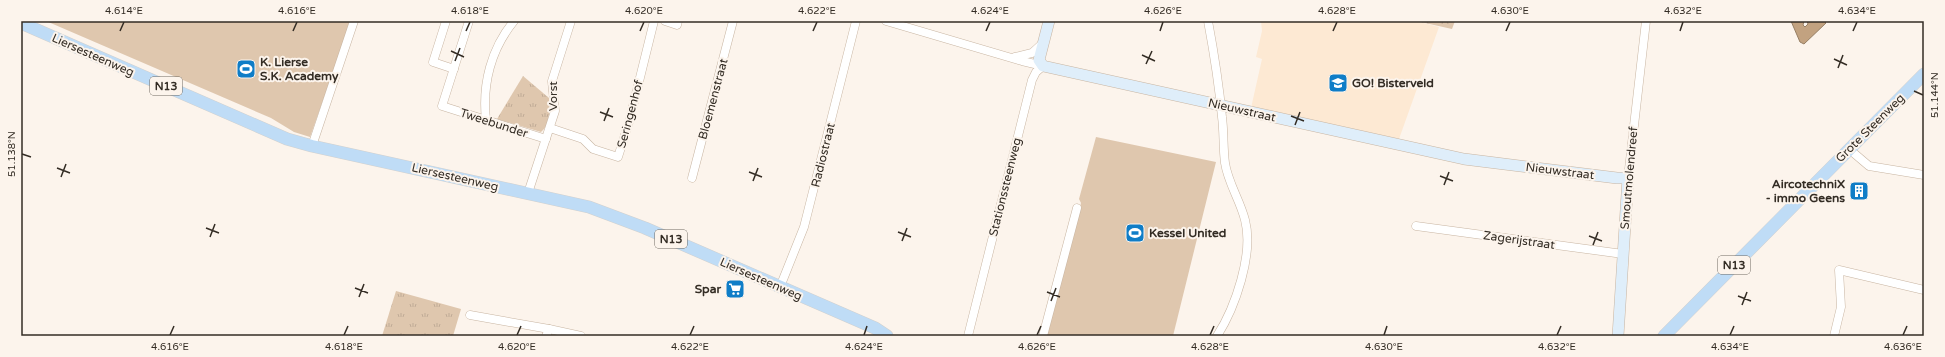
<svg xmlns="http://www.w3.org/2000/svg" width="1945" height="357" font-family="'Varela Round',sans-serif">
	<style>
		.built { fill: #fde9d3 }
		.grass { fill: url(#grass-tufts) }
		.forest { fill: url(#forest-crowns) }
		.garden { fill: #dfc7ae }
		.water { fill: #c2a280; stroke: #977f64 }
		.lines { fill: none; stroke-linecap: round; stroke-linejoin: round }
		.street-casing { stroke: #c8b5a2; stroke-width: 9 }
		.secondary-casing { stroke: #c8b5a2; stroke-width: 12 }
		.primary-casing { stroke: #d2d1cf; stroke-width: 13 }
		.street { stroke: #fff; stroke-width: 8 }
		.secondary { stroke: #dfeefa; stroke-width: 11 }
		.primary { stroke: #bfdcf6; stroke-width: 12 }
		.ticks { fill: none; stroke: #332c24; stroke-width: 1.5 }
		.labels { text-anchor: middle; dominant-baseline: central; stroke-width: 4; stroke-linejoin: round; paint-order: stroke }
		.shield { fill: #fcf4ec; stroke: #6f6860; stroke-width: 1 }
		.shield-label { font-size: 11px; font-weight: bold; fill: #332c24 }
		.street-label { font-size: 12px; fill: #332c24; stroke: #fcf4ec }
		.poi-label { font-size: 12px; font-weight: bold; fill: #332c24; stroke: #fcf4ec; text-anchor: start }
		.neatline { fill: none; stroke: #332c24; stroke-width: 1.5 }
		.ticks-label { font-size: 10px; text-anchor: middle; fill: #332c24 }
	</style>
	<defs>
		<pattern id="grass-tufts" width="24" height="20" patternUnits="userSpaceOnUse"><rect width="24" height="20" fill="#dfc7ae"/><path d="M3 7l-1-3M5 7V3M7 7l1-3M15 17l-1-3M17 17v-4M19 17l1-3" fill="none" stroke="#c0ab96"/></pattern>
		<pattern id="forest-crowns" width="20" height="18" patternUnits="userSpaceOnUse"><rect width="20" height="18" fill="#dfc7ae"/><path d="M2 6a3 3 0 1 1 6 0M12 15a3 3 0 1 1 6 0" fill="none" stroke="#c0ab96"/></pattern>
	</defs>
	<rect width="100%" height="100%" fill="#fcf4ec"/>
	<!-- built -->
	<polygon class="built" points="1261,21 1416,21 1439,27 1399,139 1251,108 1262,59 1256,57 1262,31"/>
	<!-- grass -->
	<g class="grass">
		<path d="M523 76 549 98C550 109 550 125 541 132L497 119Z"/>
		<polygon points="396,291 461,309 453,336 382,336"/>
	</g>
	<!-- forest -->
	<polygon class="forest" points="1416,21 1455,21 1452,29"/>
	<!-- garden -->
	<g class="garden">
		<polygon points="46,21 351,21 310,137 294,132 271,118"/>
		<polygon points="1096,137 1216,162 1173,336 1044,336 1081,203 1079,199"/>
	</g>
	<!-- water -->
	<polygon class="water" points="1791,21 1804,21 1803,25 1805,27 1808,24 1807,21 1824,21 1826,23 1804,44 1800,42"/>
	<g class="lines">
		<!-- street casing -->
		<g class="street-casing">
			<g id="street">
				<polyline points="446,21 433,62 454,69"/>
				<polyline points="469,21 442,106 546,139"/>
				<polyline points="665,21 677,25 678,21"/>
				<polyline points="886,21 1022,61 1043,66"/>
				<path d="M1208 21C1214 53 1219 85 1222 117 1224 132 1223 148 1225 163 1228 183 1240 200 1245 220 1254 254 1235 308 1217 336"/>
				<polyline points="1015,57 1032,53 1043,43"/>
				<path d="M486 120C482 84 491 49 514 21"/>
				<polyline points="550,128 583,139 593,149 618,157 629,122 654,21"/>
				<polyline points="312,146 354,21"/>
				<polyline points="1849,149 1869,166 1924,175"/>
				<polyline points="692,178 733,21"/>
				<polyline points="1628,178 1646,21"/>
				<polyline points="528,193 555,111 552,81 571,21"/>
				<polyline points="1416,226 1623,254"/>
				<polyline points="780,287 804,227 856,21"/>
				<polyline points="470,315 549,329"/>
				<polyline points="546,336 549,329 581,336"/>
				<polyline points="968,336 1032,80 1036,72 1043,66"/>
				<polyline points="1043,336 1077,208"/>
				<polyline points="1834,336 1841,307 1839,270 1924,290"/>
			</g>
		</g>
		<!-- secondary casing -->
		<g class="secondary-casing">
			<polyline id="secondary" points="1049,21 1039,60 1043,66 1464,159 1617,178 1628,178 1618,336"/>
		</g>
		<!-- primary casing -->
		<g class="primary-casing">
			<g id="primary">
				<polyline points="21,23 287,139 312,146 589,207 645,228 875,328 887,336"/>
				<polyline points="1664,336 1924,74"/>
			</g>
		</g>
		<!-- street -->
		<use href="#street" class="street"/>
		<!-- secondary -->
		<use href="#secondary" class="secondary"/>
		<!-- primary -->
		<use href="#primary" class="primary"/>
	</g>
	<!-- ticks -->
	<path class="ticks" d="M120 31 124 22M293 31 297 22M466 31 470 22M640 31 644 22M813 31 817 22M986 31 990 22M1160 31 1163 22M1333 31 1337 22M1506 31 1510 22M1680 31 1683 22M1853 31 1857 22M451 51 464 57M1142 55 1155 61M1834 59 1847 65M455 61 460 48M1146 64 1152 51M1838 68 1843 55M1914 91 1923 95M600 112 613 117M1291 116 1304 121M604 121 609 108M1295 125 1300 112M22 154 31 157M57 168 70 173M749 172 762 177M1440 176 1453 181M61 177 66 164M753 181 758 168M1444 185 1449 172M206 228 219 233M898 232 911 237M1589 236 1602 241M210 237 215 224M902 241 907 228M1593 245 1598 232M355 288 368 293M1047 292 1060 297M1738 296 1751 301M359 297 364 284M1051 301 1056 288M1742 305 1747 292M170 335 174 326M344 335 348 326M517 335 521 326M690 335 694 326M864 335 867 326M1037 335 1041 326M1210 335 1214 326M1384 335 1387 326M1557 335 1561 326M1730 335 1734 326M1903 335 1907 326"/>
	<!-- icons -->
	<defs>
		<g id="stadium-square" transform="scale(1)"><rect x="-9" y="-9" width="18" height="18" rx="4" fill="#0f7dc7" stroke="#fcf4ec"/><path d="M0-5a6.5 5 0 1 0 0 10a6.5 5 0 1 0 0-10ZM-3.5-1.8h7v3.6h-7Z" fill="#fff"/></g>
		<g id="school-square" transform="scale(1)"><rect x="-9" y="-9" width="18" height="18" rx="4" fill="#0f7dc7" stroke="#fcf4ec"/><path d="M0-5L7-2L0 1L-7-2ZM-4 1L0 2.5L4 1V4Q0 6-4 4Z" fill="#fff"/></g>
		<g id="building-square" transform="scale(1)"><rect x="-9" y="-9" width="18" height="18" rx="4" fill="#0f7dc7" stroke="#fcf4ec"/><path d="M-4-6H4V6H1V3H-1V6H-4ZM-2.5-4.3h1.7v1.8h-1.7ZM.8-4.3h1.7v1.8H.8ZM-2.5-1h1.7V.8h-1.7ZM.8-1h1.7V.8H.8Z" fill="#fff"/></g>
		<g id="supermarket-square" transform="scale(1)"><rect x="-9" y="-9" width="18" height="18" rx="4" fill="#0f7dc7" stroke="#fcf4ec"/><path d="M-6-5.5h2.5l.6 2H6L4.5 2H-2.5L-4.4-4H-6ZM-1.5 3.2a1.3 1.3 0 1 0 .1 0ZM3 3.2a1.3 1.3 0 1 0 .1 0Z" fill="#fff"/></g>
	</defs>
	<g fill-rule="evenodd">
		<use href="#stadium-square" x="246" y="69"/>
		<use href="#school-square" x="1338" y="83"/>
		<use href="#building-square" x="1859" y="191"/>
		<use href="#stadium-square" x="1135" y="233"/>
		<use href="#supermarket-square" x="735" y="289"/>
	</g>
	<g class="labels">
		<!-- shield labels -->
		<g class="shield">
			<rect x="150" y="77" width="32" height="18" rx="3"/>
			<rect x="655" y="230" width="32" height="18" rx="3"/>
			<rect x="1718" y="256" width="32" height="18" rx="3"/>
		</g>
		<g class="shield-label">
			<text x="166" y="86">N13</text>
			<text x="671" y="239">N13</text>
			<text x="1734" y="265">N13</text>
		</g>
		<!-- street labels -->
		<g class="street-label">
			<text transform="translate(93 55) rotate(24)">Liersesteenweg</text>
			<text transform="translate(553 96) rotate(-90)">Vorst</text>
			<text transform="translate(713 99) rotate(-75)">Bloemenstraat</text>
			<text transform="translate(1242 110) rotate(13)">Nieuwstraat</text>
			<text transform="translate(630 114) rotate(-75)">Seringenhof</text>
			<text transform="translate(494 123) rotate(18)">Tweebunder</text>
			<text transform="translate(1870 128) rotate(-45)">Grote Steenweg</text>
			<text transform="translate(823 155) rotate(-76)">Radiostraat</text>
			<text transform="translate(1560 171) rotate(7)">Nieuwstraat</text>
			<text transform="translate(455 177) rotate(13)">Liersesteenweg</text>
			<text transform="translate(1629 178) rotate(-85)">Smoutmolendreef</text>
			<text transform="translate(1005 187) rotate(-76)">Stationssteenweg</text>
			<text transform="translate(1519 240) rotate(8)">Zagerijstraat</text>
			<text transform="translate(761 279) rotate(24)">Liersesteenweg</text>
		</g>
		<!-- poi labels -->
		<g class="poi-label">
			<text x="260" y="62">K. Lierse<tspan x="260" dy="14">S.K. Academy</tspan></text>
			<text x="1352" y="83">GO! Bisterveld</text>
			<text x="1845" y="184" text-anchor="end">AircotechniX<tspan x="1845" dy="14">- immo Geens</tspan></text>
			<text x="1149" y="233">Kessel United</text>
			<text x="721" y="289" text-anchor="end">Spar</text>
		</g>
	</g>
	<!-- border -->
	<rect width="1945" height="357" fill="none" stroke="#fcf4ec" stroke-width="44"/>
	<rect x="22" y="22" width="1901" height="313" class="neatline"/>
	<g class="ticks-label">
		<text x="124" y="14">4.614°E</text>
		<text x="297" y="14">4.616°E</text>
		<text x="470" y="14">4.618°E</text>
		<text x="644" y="14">4.620°E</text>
		<text x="817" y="14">4.622°E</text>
		<text x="990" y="14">4.624°E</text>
		<text x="1163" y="14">4.626°E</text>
		<text x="1337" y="14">4.628°E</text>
		<text x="1510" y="14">4.630°E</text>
		<text x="1683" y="14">4.632°E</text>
		<text x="1857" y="14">4.634°E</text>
		<text transform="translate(1934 95) rotate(-90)" y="4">51.144°N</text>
		<text transform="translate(11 154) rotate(-90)" y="4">51.138°N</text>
		<text x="170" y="350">4.616°E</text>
		<text x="344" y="350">4.618°E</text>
		<text x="517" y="350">4.620°E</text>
		<text x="690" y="350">4.622°E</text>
		<text x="864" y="350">4.624°E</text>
		<text x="1037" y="350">4.626°E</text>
		<text x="1210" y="350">4.628°E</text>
		<text x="1384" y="350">4.630°E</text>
		<text x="1557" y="350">4.632°E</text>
		<text x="1730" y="350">4.634°E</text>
		<text x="1903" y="350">4.636°E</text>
	</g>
</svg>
